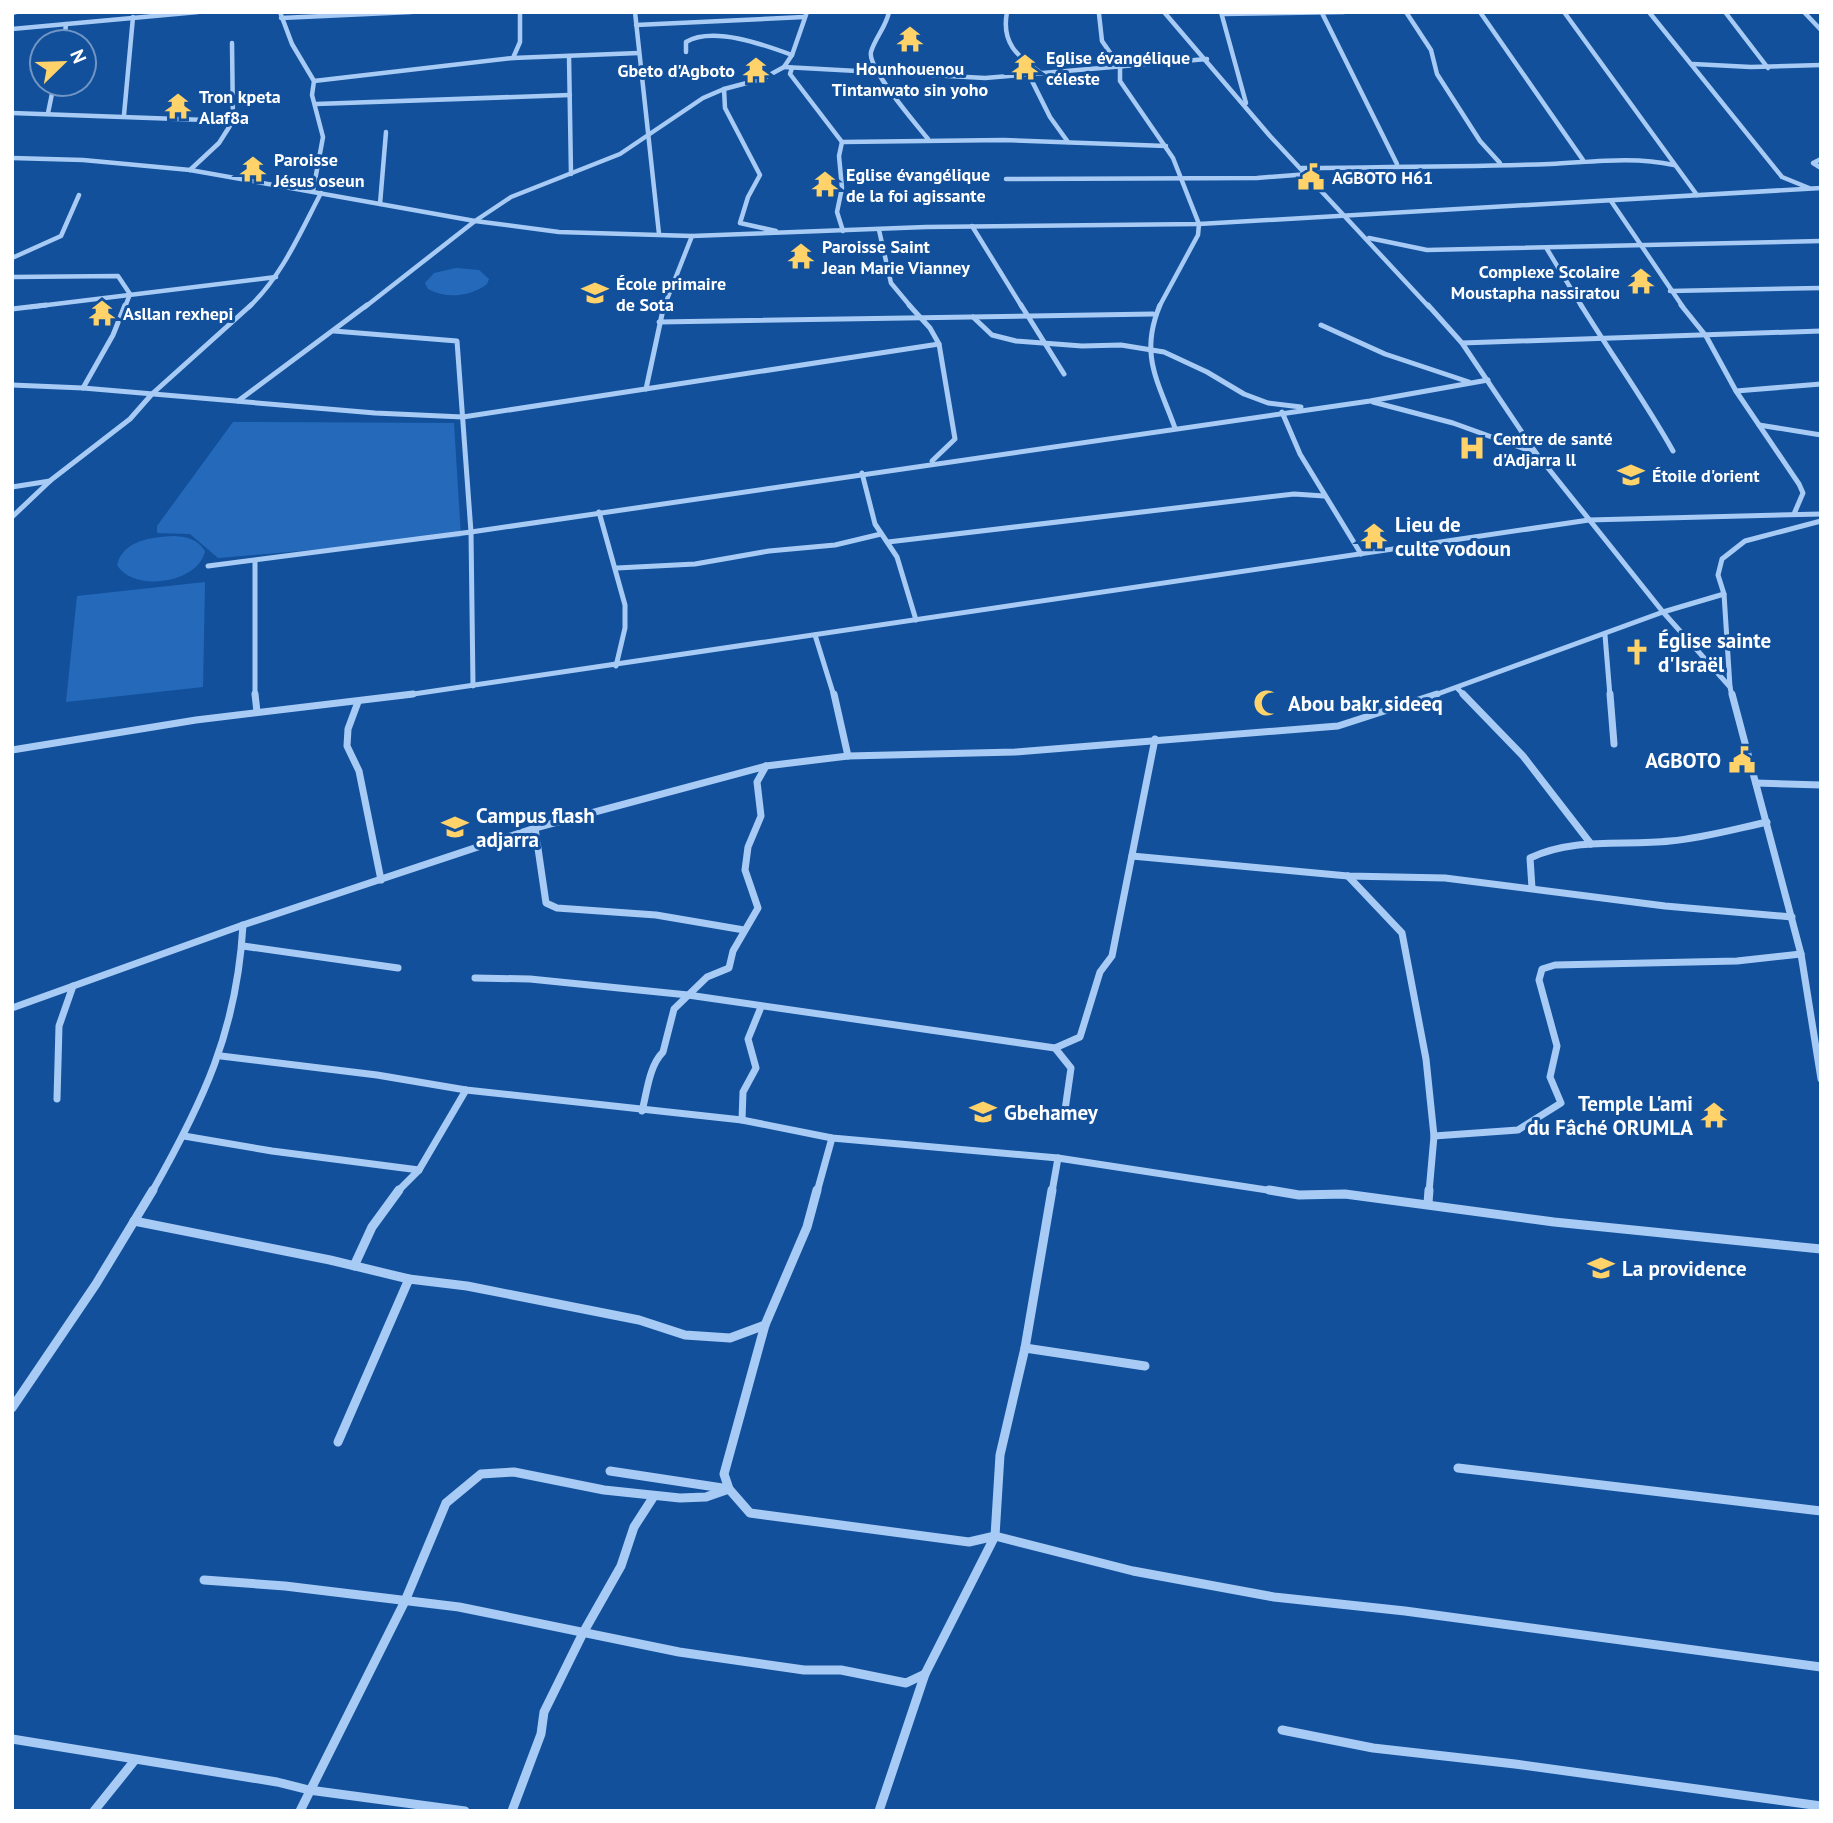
<svg xmlns="http://www.w3.org/2000/svg" width="1833" height="1823" font-family="'PT Sans',sans-serif">
	<style>
		.green { fill: #256aba }
		.lines { fill: none; stroke-linecap: round; stroke-linejoin: round }
		.street-far3 { stroke: #a7cbf4; stroke-width: 4.5 }
		.street-far2 { stroke: #a7cbf4; stroke-width: 5 }
		.street-far1 { stroke: #a7cbf4; stroke-width: 7 }
		.street { stroke: #a7cbf4; stroke-width: 9 }
		.labels { text-anchor: middle; dominant-baseline: central; stroke-width: 6; stroke-linejoin: round; paint-order: stroke }
		.far-poi-label { font-size: 18px; font-weight: bold; fill: #fff; stroke: #12509c; text-anchor: start }
		.poi-label { font-size: 21px; font-weight: bold; fill: #fff; stroke: #12509c; text-anchor: start }
	</style>
	<rect width="100%" height="100%" fill="#12509c"/>
	<!-- green -->
	<g class="green">
		<path d="M456 268 479 270 489 279 487 284C470 297 446 299 428 289L425 283 434 273Z"/>
		<polygon points="233,422 454,423 461,537 218,558 190,534 157,533 157,526"/>
		<path d="M174 536C188 537 197 539 205 551 199 583 134 593 117 565 123 540 152 537 174 536Z"/>
		<polygon points="205,582 203,687 66,702 77,596"/>
	</g>
	<g class="lines">
		<!-- street-far3 -->
		<g class="street-far3">
			<polyline points="280,12 292,44 314,81 312,95 323,137 313,191"/>
			<polyline points="635,12 659,234"/>
			<path d="M889 12C886 27 875 38 871 52 867 68 917 125 928 139"/>
			<path d="M1007 12C1001 43 1017 56 1041 73"/>
			<polyline points="1164,12 1270,136 1429,307"/>
			<polyline points="1221,12 1246,103"/>
			<polyline points="1406,12 1431,50 1437,74 1480,141 1500,163"/>
			<polyline points="1480,12 1583,160"/>
			<polyline points="1564,12 1697,195"/>
			<polyline points="1649,12 1782,177 1809,188"/>
			<polyline points="1725,12 1768,68"/>
			<polyline points="1804,12 1821,30"/>
			<polyline points="12,13 16,12"/>
			<polyline points="1322,13 1397,164"/>
			<polyline points="1099,14 1102,41 1120,67 1120,81 1173,158 1199,224 1198,235 1159,307"/>
			<polyline points="1222,14 1344,12"/>
			<polyline points="281,18 411,12"/>
			<polyline points="636,25 804,17"/>
			<polyline points="12,29 198,12"/>
			<polyline points="64,42 66,24"/>
			<path d="M686 52V42C713 26 765 45 792 55"/>
			<polyline points="569,56 571,174"/>
			<polyline points="513,58 639,53"/>
			<polyline points="1693,64 1751,67 1821,65"/>
			<polyline points="784,67 985,78 1207,59"/>
			<polyline points="792,68 790,74 842,142 1004,140 1166,146"/>
			<polyline points="1029,75 1050,117 1068,142"/>
			<polyline points="314,81 513,58 520,42 520,12"/>
			<polyline points="724,89 725,108 760,175 748,197 740,223 776,231"/>
			<polyline points="316,104 570,95"/>
			<polyline points="12,113 233,121"/>
			<polyline points="48,113 54,84"/>
			<polyline points="124,115 133,17"/>
			<polyline points="842,142 839,156 842,188 837,212 843,231"/>
			<polyline points="12,158 83,160 190,170 475,221 559,232 692,236 926,227 1199,224 1821,188"/>
			<polyline points="1821,159 1813,163 1821,168"/>
			<path d="M1302 168C1385 167 1468 167 1550 164 1593 162 1632 156 1674 165"/>
			<polyline points="190,170 219,143 233,121 232,43"/>
			<polyline points="1006,179 1257,178 1309,174"/>
			<polyline points="1611,201 1683,307"/>
			<polyline points="380,204 386,132"/>
			<polyline points="972,226 1022,307"/>
			<polyline points="879,230 891,283 911,307"/>
			<polyline points="1369,238 1427,250 1821,241"/>
			<polyline points="1547,249 1582,307"/>
			<polyline points="12,258 61,236 79,195"/>
			<polyline points="12,277 118,276 130,294 125,307"/>
			<polyline points="1670,291 1821,288"/>
			<polyline points="31,307 276,277"/>
			<path d="M249 307C282 276 300 233 321 193"/>
			<polyline points="365,307 475,221 511,197 620,154 703,98 724,89 762,79 784,67 792,55 807,12"/>
			<polyline points="664,307 692,236"/>
		</g>
		<!-- street-far2 -->
		<g class="street-far2">
			<polyline points="909,305 930,328 939,344 955,439 932,461"/>
			<polyline points="1021,305 1064,374"/>
			<path d="M1160 305C1139 355 1158 381 1175 428"/>
			<polyline points="1428,305 1462,343 1536,453 1663,612 1730,687 1732,696"/>
			<path d="M1581 305C1611 354 1645 401 1673 451"/>
			<polyline points="1681,305 1706,336 1736,391 1799,484 1803,493 1794,514"/>
			<polyline points="12,309 46,305"/>
			<polyline points="973,317 992,335 1016,341 1082,346 1121,345 1164,352 1207,372 1244,394 1268,403 1301,407"/>
			<polyline points="659,322 1153,314"/>
			<polyline points="1321,325 1385,354 1469,382"/>
			<polyline points="334,331 457,341 471,532 473,686"/>
			<polyline points="1462,343 1821,331"/>
			<polyline points="12,385 83,388 375,413 463,417 939,344"/>
			<polyline points="83,388 113,335 125,305"/>
			<polyline points="646,389 664,305"/>
			<polyline points="1736,391 1821,384"/>
			<polyline points="238,401 367,305"/>
			<polyline points="1373,402 1453,423 1536,453"/>
			<polyline points="1282,412 1300,454 1361,554"/>
			<polyline points="1759,425 1821,435"/>
			<polyline points="862,473 875,524 897,557 916,620"/>
			<polyline points="12,487 50,481"/>
			<polyline points="599,512 625,605 625,628 616,666"/>
			<polyline points="12,517 51,480 130,419 152,394 251,305"/>
			<polyline points="888,542 1294,494 1324,496"/>
			<polyline points="255,561 255,696"/>
			<polyline points="208,566 471,532 1370,401 1488,380"/>
			<polyline points="617,568 695,564 769,551 835,545 881,534"/>
			<polyline points="815,635 834,696"/>
			<polyline points="1605,635 1610,696"/>
			<polyline points="1730,687 1724,594 1718,575 1722,559 1745,541 1821,521"/>
			<polyline points="1457,688 1465,696"/>
			<polyline points="400,696 1589,520 1821,514"/>
			<polyline points="1432,696 1663,612 1724,594"/>
		</g>
		<!-- street-far1 -->
		<g class="street-far1">
			<polyline points="255,694 257,712"/>
			<polyline points="834,694 848,756"/>
			<polyline points="1463,694 1523,756 1591,844"/>
			<polyline points="1610,694 1614,744"/>
			<polyline points="1732,694 1801,954 1821,1079"/>
			<polyline points="358,702 348,729 347,746 359,771 381,880"/>
			<polyline points="12,750 196,720 413,694"/>
			<polyline points="1756,783 1821,785"/>
			<polyline points="535,828 546,903 557,908 656,915 744,930"/>
			<polyline points="1132,856 1348,876 1445,878 1665,906 1792,917"/>
			<polyline points="1348,876 1402,933 1426,1059 1434,1136 1429,1192"/>
			<path d="M1532 888 1530 858C1574 837 1623 846 1670 841 1703 838 1735 829 1767 822"/>
			<polyline points="243,946 398,968"/>
			<polyline points="475,978 530,979 688,995 1055,1048 1071,1068 1065,1110"/>
			<polyline points="12,1008 243,925 535,828 766,766 848,756 1015,752 1338,726 1437,694"/>
			<polyline points="1055,1048 1080,1037 1100,972 1112,956 1155,739"/>
			<polyline points="221,1056 377,1075 466,1090 742,1120 832,1138 1058,1158 1280,1192"/>
			<polyline points="57,1099 59,1026 73,986"/>
			<path d="M642 1111C647 1092 649 1066 663 1052L674 1009 707 977 729 968 733 951 758 908 745 870 748 847 761 816 757 782 766 766"/>
			<polyline points="742,1120 743,1092 756,1068 748,1039 761,1007"/>
			<polyline points="184,1136 272,1151 419,1170"/>
			<polyline points="1434,1136 1518,1130 1561,1103 1550,1077 1557,1046 1539,980 1542,969 1555,965 1737,961 1801,954"/>
			<path d="M152 1192C203 1102 237 1031 243 925"/>
			<polyline points="397,1192 419,1170 466,1090"/>
			<polyline points="817,1192 832,1138"/>
			<polyline points="1052,1192 1058,1158"/>
		</g>
		<!-- street -->
		<g class="street">
			<polyline points="1269,1190 1299,1195 1345,1194 1554,1222 1821,1249"/>
			<polyline points="1428,1203 1429,1190"/>
			<polyline points="134,1221 330,1260 409,1279 467,1286 639,1320 685,1335 730,1338 765,1325"/>
			<polyline points="354,1266 372,1227 399,1190"/>
			<polyline points="1025,1348 1145,1366"/>
			<polyline points="12,1408 96,1284 153,1190"/>
			<polyline points="338,1442 409,1279"/>
			<polyline points="1458,1468 1821,1511"/>
			<polyline points="610,1471 729,1489 750,1513 969,1542 995,1536 1133,1571 1274,1597 1405,1611 1821,1667"/>
			<polyline points="204,1580 285,1586 459,1607 679,1652 804,1670 841,1670 906,1683 925,1674"/>
			<polyline points="1282,1730 1373,1748 1515,1764 1821,1806"/>
			<polyline points="12,1739 277,1782 309,1790 465,1811"/>
			<polyline points="94,1811 135,1760"/>
			<polyline points="300,1811 405,1601 446,1503 481,1474 514,1472 604,1490 680,1498 706,1497 729,1489 724,1474 765,1325 807,1227 817,1190"/>
			<polyline points="512,1811 541,1734 544,1712 583,1633 621,1566 634,1527 654,1496"/>
			<polyline points="879,1811 925,1674 995,1536 1000,1455 1025,1348 1052,1190"/>
		</g>
	</g>
	<!-- icons -->
	<defs>
		<g id="temple-bare" transform="scale(2.1)"><path d="M0-6L5-2H3V0L6.5 2.5H4V6H1.5V3h-3V6H-4V2.5H-6.5L-3 0V-2H-5Z" fill="#ffd26a" stroke="#12509c" stroke-width="2.5" paint-order="stroke"/></g>
		<g id="civic-bare" transform="scale(2.1)"><path d="M-.6-6.5H3V-4.5H.6V-3L4-1V1h2V6H-6V1h2V-1L-.6-3ZM-1.2 2.5V6h2.4V2.5Z" fill="#ffd26a" stroke="#12509c" stroke-width="2.5" paint-order="stroke"/></g>
		<g id="school-bare" transform="scale(2.1)"><path d="M0-5L7-2L0 1L-7-2ZM-4 1L0 2.5L4 1V4Q0 6-4 4Z" fill="#ffd26a" stroke="#12509c" stroke-width="2.5" paint-order="stroke"/></g>
		<g id="hospital-bare" transform="scale(2.1)"><path d="M-5-5h3v3.5h4V-5h3V5h-3V1.5h-4V5h-3Z" fill="#ffd26a" stroke="#12509c" stroke-width="2.5" paint-order="stroke"/></g>
		<g id="church-bare" transform="scale(2.1)"><path d="M-1.2-6h2.4v3.5h3.3v2.4h-3.3V6h-2.4V-.1h-3.3v-2.4h3.3Z" fill="#ffd26a" stroke="#12509c" stroke-width="2.5" paint-order="stroke"/></g>
		<g id="mosque-bare" transform="scale(2.1)"><path d="M3.5-4.9A6 6 0 1 0 3.5 4.9A5 5 0 1 1 3.5-4.9Z" fill="#ffd26a" stroke="#12509c" stroke-width="2.5" paint-order="stroke"/></g>
		<g id="university-bare" transform="scale(2.1)"><path d="M0-5L7-2L0 1L-7-2ZM-4 1L0 2.5L4 1V4Q0 6-4 4Z" fill="#ffd26a" stroke="#12509c" stroke-width="2.5" paint-order="stroke"/></g>
	</defs>
	<g fill-rule="evenodd">
		<use href="#temple-bare" x="910" y="39"/>
		<use href="#temple-bare" x="1025" y="67"/>
		<use href="#temple-bare" x="756" y="70"/>
		<use href="#temple-bare" x="178" y="106"/>
		<use href="#temple-bare" x="253" y="169"/>
		<use href="#civic-bare" x="1311" y="177"/>
		<use href="#temple-bare" x="825" y="184"/>
		<use href="#temple-bare" x="801" y="256"/>
		<use href="#temple-bare" x="1641" y="281"/>
		<use href="#school-bare" x="595" y="293"/>
		<use href="#temple-bare" x="102" y="313"/>
		<use href="#hospital-bare" x="1472" y="448"/>
		<use href="#school-bare" x="1631" y="475"/>
		<use href="#temple-bare" x="1374" y="536"/>
		<use href="#church-bare" x="1637" y="652"/>
		<use href="#mosque-bare" x="1267" y="703"/>
		<use href="#civic-bare" x="1742" y="760"/>
		<use href="#university-bare" x="455" y="827"/>
		<use href="#school-bare" x="983" y="1112"/>
		<use href="#temple-bare" x="1714" y="1115"/>
		<use href="#school-bare" x="1601" y="1268"/>
	</g>
	<g class="labels">
		<!-- far-poi labels -->
		<g class="far-poi-label">
			<text x="1046" y="57">Eglise évangélique<tspan x="1046" dy="21">céleste</tspan></text>
			<text x="910" y="68" text-anchor="middle">Hounhouenou<tspan x="910" dy="21">Tintanwato sin yoho</tspan></text>
			<text x="735" y="70" text-anchor="end">Gbeto d'Agboto</text>
			<text x="199" y="96">Tron kpeta<tspan x="199" dy="21">Alaf8a</tspan></text>
			<text x="274" y="159">Paroisse<tspan x="274" dy="21">Jésus oseun</tspan></text>
			<text x="846" y="174">Eglise évangélique<tspan x="846" dy="21">de la foi agissante</tspan></text>
			<text x="1332" y="177">AGBOTO H61</text>
			<text x="822" y="246">Paroisse Saint<tspan x="822" dy="21">Jean Marie Vianney</tspan></text>
			<text x="1620" y="271" text-anchor="end">Complexe Scolaire<tspan x="1620" dy="21">Moustapha nassiratou</tspan></text>
			<text x="616" y="283">École primaire<tspan x="616" dy="21">de Sota</tspan></text>
			<text x="123" y="313">Asllan rexhepi</text>
			<text x="1493" y="438">Centre de santé<tspan x="1493" dy="21">d'Adjarra ll</tspan></text>
			<text x="1652" y="475">Étoile d'orient</text>
		</g>
		<!-- poi labels -->
		<g class="poi-label">
			<text x="1395" y="524">Lieu de<tspan x="1395" dy="24">culte vodoun</tspan></text>
			<text x="1658" y="640">Église sainte<tspan x="1658" dy="24">d'Israël</tspan></text>
			<text x="1288" y="703">Abou bakr sideeq</text>
			<text x="1721" y="760" text-anchor="end">AGBOTO</text>
			<text x="476" y="815">Campus flash<tspan x="476" dy="24">adjarra</tspan></text>
			<text x="1693" y="1103" text-anchor="end">Temple L'ami<tspan x="1693" dy="24">du Fâché ORUMLA</tspan></text>
			<text x="1004" y="1112">Gbehamey</text>
			<text x="1622" y="1268">La providence</text>
		</g>
	</g>
	<!-- border -->
	<rect width="1833" height="1823" fill="none" stroke="#ffffff" stroke-width="28"/>
	<!-- north arrow -->
	<g transform="translate(63 63) rotate(67)"><circle r="33" fill="#12509c" stroke="#7196c4" stroke-width="2"/>
	<path d="M0-5L12 26L0 18L-12 26Z" fill="#ffd26a"/>
	<text y="-10" font-size="19" font-weight="bold" text-anchor="middle" fill="#ffffff">N</text>
	</g>
</svg>
